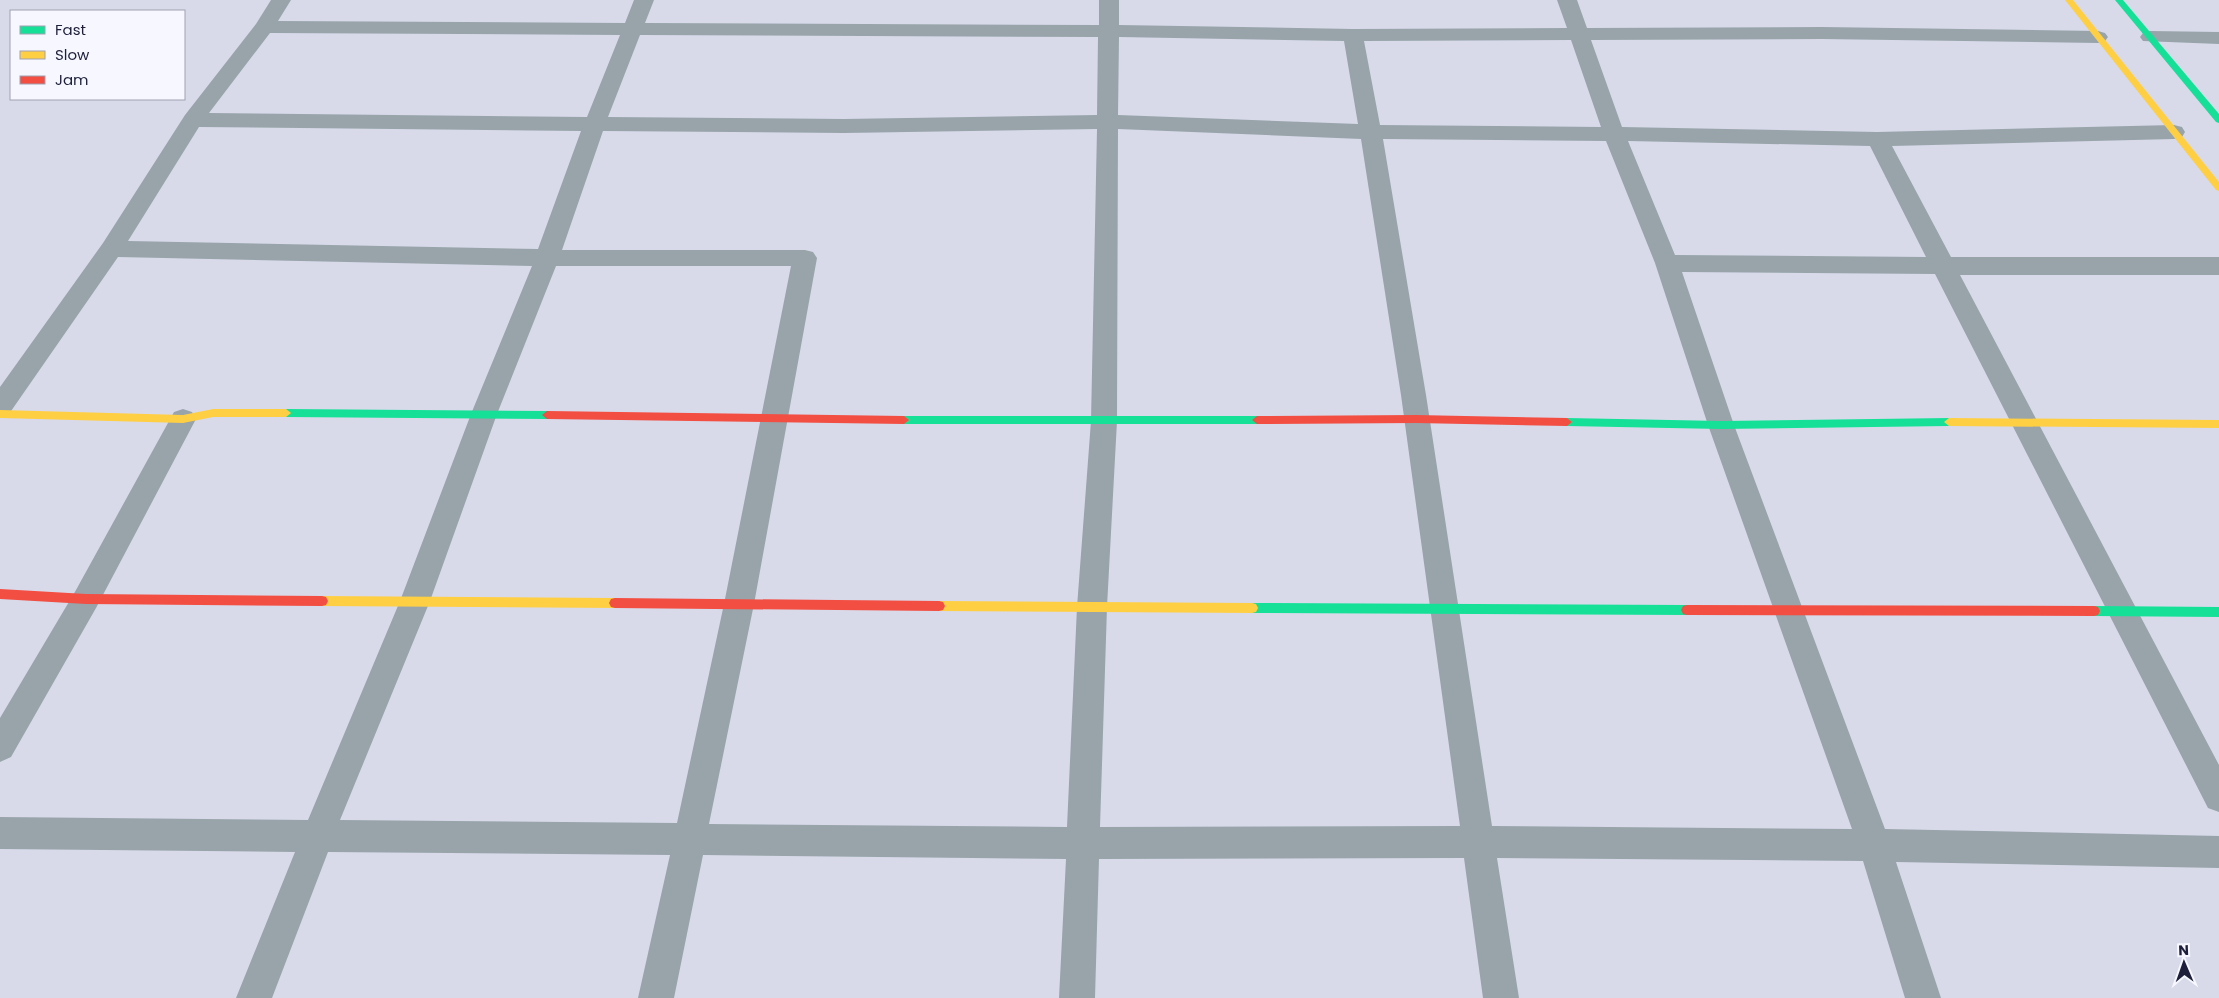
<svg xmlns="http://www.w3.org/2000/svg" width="2219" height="998" font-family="Poppins,sans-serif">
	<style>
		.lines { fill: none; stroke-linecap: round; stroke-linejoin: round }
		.street { fill: #98a4aa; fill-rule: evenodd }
		.fast { fill: #16e098; fill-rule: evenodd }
		.slow { fill: #ffcf43; fill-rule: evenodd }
		.jam { fill: #f24e42; fill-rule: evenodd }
	</style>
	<rect width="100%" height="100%" fill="#d8daea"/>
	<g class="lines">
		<!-- street -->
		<g class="street">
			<path d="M271 0H291L278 21 625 23 634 0H654L645 23 1099 25V0H1119V25L1353 29 1567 28 1557 0H1577L1587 28 1822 27 2098 31 2105 33 2108 37 2105 41 2098 43 1822 39 1591 40 1622 127 1877 132 2174 125 2182 127 2185 132 2182 137 2174 139 1892 146 1951 257H2219V275H1960L2219 765V812L2208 808 1935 274 1682 272 1734 425 1885 829 2219 836V868L1896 862 1941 998H1905L1863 861 1497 858 1519 998H1483L1464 858 1099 859 1095 998H1059L1066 859 703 855 674 998H638L670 855 328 852 272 998H236L295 852 0 849V817L308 820 400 601 471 414 532 266 118 257 9 414 0 417V387L103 243 185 115 256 24ZM270 33 620 35 587 117 209 113ZM640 35 1098 37 1097 115 844 119 608 117ZM1119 37 1344 41 1358 124 1118 115ZM1571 40 1601 127 1380 125 1364 41ZM199 127 581 131 538 249 128 241ZM1097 129 1091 421 1077 607 1067 827 709 824 754 604 817 258 813 252 805 250H562L603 131 844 133ZM1118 129 1361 139 1401 395 1460 826 1100 827 1107 607 1117 421ZM1383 139 1606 141 1655 263 1708 425 1852 829 1492 826 1426 395ZM1628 141 1870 146 1926 257 1675 255ZM556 266H791L724 604 677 823 340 820 430 601 497 414Z"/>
			<polygon points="2150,31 2219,32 2219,44 2143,41 2140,37 2143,33"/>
			<polygon points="183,409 192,412 196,419 96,608 11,757 0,762 0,718 76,590 174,412"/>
		</g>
		<!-- fast -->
		<g class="fast">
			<polygon points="2115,0 2123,0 2219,114 2219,123 2216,122"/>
			<polygon points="286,409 547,411 552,415 547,419 286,417 281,413"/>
			<polygon points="904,416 1257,416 1262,420 1257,424 904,424 899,420"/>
			<polygon points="1567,418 1721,421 1949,418 1954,422 1949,426 1721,429 1567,426 1562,422"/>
			<polygon points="1252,603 1687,605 1691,606 1693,610 1691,614 1687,615 1252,613 1248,612 1246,608 1248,604"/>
			<polygon points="2094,606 2219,607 2219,617 2094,616 2090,615 2088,611 2090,607"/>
		</g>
		<!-- slow -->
		<g class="slow">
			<polygon points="2065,0 2073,0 2219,182 2219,191 2216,190"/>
			<polygon points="213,409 286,409 291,413 286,417 213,417 183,423 0,418 0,410 183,415"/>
			<polygon points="1949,418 2219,420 2219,428 1949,426 1944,422"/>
			<polygon points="322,596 615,598 619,599 621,603 619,607 615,608 322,606 318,605 316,601 318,597"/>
			<polygon points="939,601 1252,603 1256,604 1258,608 1256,612 1252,613 939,611 935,610 933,606 935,602"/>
		</g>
		<!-- jam -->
		<g class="jam">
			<polygon points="547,411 904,416 909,420 904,424 547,419 542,415"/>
			<polygon points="1416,415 1567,418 1572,422 1567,426 1416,423 1257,424 1252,420 1257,416"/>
			<polygon points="0,589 86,594 322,596 326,597 328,601 326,605 322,606 86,604 0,599"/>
			<polygon points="615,598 939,601 943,602 945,606 943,610 939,611 615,608 611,607 609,603 611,599"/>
			<polygon points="1687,605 2094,606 2098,607 2100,611 2098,615 2094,616 1687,615 1683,614 1681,610 1683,606"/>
		</g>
	</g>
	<!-- legend -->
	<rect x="10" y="10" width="175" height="90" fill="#f6f7ff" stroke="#a0a1b1"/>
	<rect x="20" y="26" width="25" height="8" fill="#16e098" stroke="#a0a1b1"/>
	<text x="55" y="35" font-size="15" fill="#1e203b">Fast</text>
	<rect x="20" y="51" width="25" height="8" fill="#ffcf43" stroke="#a0a1b1"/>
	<text x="55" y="60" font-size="15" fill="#1e203b">Slow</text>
	<rect x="20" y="76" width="25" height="8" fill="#f24e42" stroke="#a0a1b1"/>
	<text x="55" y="85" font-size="15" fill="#1e203b">Jam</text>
	<!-- north arrow -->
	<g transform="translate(2184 963) rotate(358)" stroke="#f6f7ff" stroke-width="4" paint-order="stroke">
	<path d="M0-4L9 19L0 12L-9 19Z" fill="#1e203b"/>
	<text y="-8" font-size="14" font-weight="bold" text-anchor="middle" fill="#1e203b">N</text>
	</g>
</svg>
